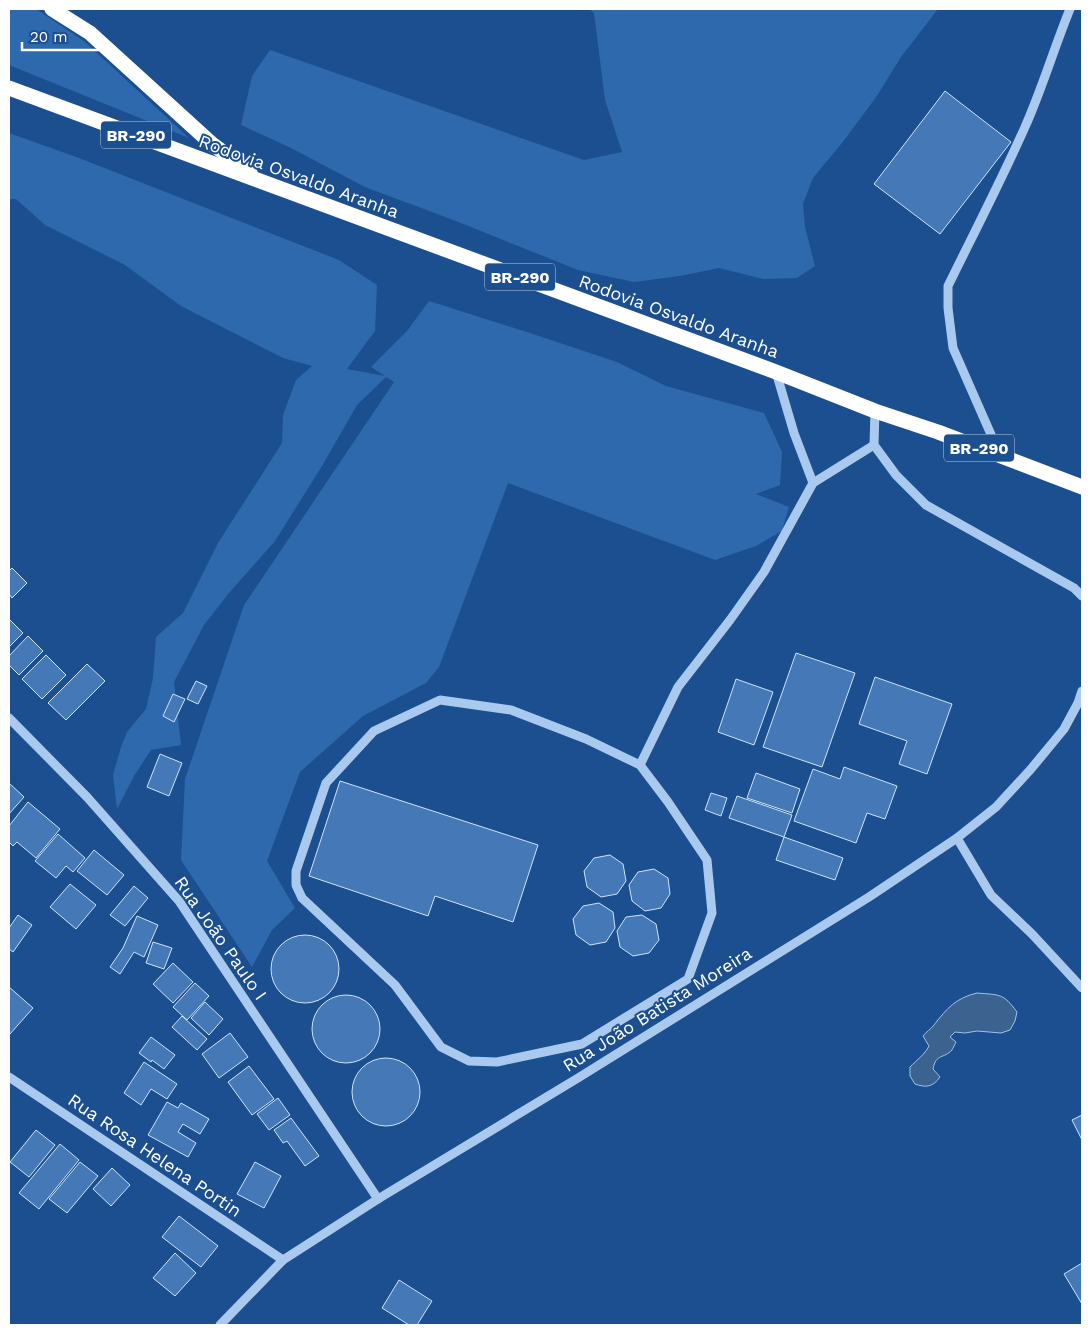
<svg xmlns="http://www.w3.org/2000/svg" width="1091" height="1334" font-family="'Work Sans',sans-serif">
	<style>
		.green { fill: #2e69ad }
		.water { fill: #3c6290; stroke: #9cc4f0 }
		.building { fill: #4478b7; stroke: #cfe3fa }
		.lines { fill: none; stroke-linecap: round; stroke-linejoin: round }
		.minor { stroke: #a9c9ee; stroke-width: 9 }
		.highway { stroke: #fff; stroke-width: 15 }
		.labels { text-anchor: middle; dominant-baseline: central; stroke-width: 4; stroke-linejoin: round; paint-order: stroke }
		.shield { fill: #1b4f8f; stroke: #bbcadd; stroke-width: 1 }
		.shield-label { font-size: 16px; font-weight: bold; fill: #fff }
		.street-label { font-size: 18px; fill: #fff; stroke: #1b4f8f }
	</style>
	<rect width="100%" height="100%" fill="#1b4f8f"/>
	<!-- green -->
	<g class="green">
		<polygon points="9,9 36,9 84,41 189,138 9,65"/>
		<polygon points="589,9 938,9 901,57 877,96 842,143 813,178 803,204 805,227 815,266 797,278 763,279 719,268 680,276 634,282 578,270 456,221 365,187 291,148 241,125 252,76 270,50 584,160 622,152 605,100 594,13"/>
		<polygon points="9,133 79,158 339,260 377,285 375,331 347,369 385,376 371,367 407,331 429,301 533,334 617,362 666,386 764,413 782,452 780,485 756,494 789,507 782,531 756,546 715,560 508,483 439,667 426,683 363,716 300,772 267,861 295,908 272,930 252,967 181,860 185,779 244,605 394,382 386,377 357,405 322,466 275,541 229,593 204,625 174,682 181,745 151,750 134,776 117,809 113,775 121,747 127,732 146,709 153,678 156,637 183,613 218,543 282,443 283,415 296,380 312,366 283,358 181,306 125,265 45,225 16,199 9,199"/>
	</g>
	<!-- water -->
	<path class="water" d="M977 993C1000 995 1003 993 1017 1012L1015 1021 1010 1030 1001 1033 977 1031 965 1033 955 1032 950 1037 956 1042C955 1044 953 1048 952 1050 944 1059 936 1053 933 1069L940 1077C933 1087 926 1088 915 1084L910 1076V1067C917 1060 925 1054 929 1046L923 1036C926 1032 931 1029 934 1025 947 1008 956 998 977 993Z"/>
	<!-- building -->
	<g class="building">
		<polygon points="945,91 1011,142 940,234 874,184"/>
		<polygon points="12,568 27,583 12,598 9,594 9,571"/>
		<polygon points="9,619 23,633 9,647"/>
		<polygon points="28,636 43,651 19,675 9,665 9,656"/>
		<polygon points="796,653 855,673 822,767 763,747"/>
		<polygon points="46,655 66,675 42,699 22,679"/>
		<polygon points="87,664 105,681 66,720 48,703"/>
		<polygon points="875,677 952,704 927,774 899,764 907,741 859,724"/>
		<polygon points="736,679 773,692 754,745 718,732"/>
		<polygon points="196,681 207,686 198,704 187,699"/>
		<polygon points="173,694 185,699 174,722 163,716"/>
		<polygon points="160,754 182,763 169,796 147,787"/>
		<polygon points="844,767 897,786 885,819 867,813 856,843 794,821 813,769 840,779"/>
		<polygon points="756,773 800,789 792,813 747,798"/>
		<polygon points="340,781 538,845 513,922 435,896 428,916 309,876"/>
		<polygon points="9,783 24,797 9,814"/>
		<polygon points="711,793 727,798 721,816 705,810"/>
		<polygon points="737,796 792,815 784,837 729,818"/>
		<polygon points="28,802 60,829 36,858 17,842 13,846 9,842 9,826"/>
		<polygon points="58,834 85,858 73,872 66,866 56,878 35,861"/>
		<polygon points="784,837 843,858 835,880 776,860"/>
		<polygon points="94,850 124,875 107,895 77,871"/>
		<polygon points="610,855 623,864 626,881 617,894 601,897 587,887 584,871 594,858"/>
		<polygon points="654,869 668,878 670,894 661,908 645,911 632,901 629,885 638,872"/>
		<polygon points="70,884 96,905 76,929 50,907"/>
		<polygon points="134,886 148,898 125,926 110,915"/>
		<polygon points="599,903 613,912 615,928 606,942 590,945 576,935 573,919 583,906"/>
		<polygon points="18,915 32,925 13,952 9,949 9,928"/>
		<polygon points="642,915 656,924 659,940 649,953 633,956 620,947 617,931 626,917"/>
		<polygon points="137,916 158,925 144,957 134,952 120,974 110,967 123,948"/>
		<circle cx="305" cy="969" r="34"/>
		<polygon points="153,942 172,948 164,969 146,963"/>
		<polygon points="173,963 193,982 173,1003 153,984"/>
		<polygon points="195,983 209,996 187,1020 173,1007"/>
		<polygon points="9,987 33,1008 10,1034 9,1033"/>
		<circle cx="346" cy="1029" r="34"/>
		<polygon points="205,1002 223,1019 209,1035 191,1018"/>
		<polygon points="182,1016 207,1039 197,1050 172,1027"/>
		<polygon points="230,1033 248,1057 219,1078 202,1054"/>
		<polygon points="151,1037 175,1055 164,1069 152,1060 151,1062 139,1053"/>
		<circle cx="386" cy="1092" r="34"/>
		<polygon points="144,1062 177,1084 167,1099 151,1089 141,1105 124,1093"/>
		<polygon points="249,1066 274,1099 252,1115 228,1082"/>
		<polygon points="278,1098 290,1115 269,1130 257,1114"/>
		<polygon points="167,1102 178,1108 181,1103 209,1119 200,1134 183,1124 178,1132 196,1143 188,1157 148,1135"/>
		<polygon points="1082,1115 1082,1140 1072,1120"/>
		<polygon points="291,1118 319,1156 305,1166 287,1141 283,1143 274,1130"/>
		<polygon points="36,1130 55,1145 29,1177 10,1162"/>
		<polygon points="60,1144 79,1160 39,1209 19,1193"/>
		<polygon points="80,1162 98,1176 67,1213 49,1199"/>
		<polygon points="255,1162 281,1176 264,1208 237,1194"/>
		<polygon points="112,1168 130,1185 111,1206 93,1189"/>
		<polygon points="179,1216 218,1246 201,1267 162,1237"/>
		<polygon points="175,1253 196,1273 175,1296 153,1278"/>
		<polygon points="1082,1263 1082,1304 1064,1274"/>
		<polygon points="399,1280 432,1301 417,1325 409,1325 382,1308"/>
	</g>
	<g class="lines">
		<!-- minor -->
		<g class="minor">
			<polyline points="776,372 794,433 813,483"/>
			<polyline points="875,411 874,445 896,475 926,505 1074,588 1082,596"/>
			<path d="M1000 455 953 348 948 308V286C974 233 1001 181 1025 127 1042 89 1054 48 1070 9"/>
			<polygon points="440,700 511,710 586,739 640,765 668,802 707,860 712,913 688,979 582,1044 497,1062 469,1061 441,1047 395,985 302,898 296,885 296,871 326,783 374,731"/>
			<polyline points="9,718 87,797 179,901 378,1199"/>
			<polyline points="640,765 678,687 730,620 764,572 813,483 874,445"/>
			<polyline points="957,838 991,895 1032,934 1082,988"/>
			<polyline points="9,1077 283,1260"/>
			<polyline points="220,1325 283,1260 378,1199 578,1078 869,897 957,838 996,807 1031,769 1064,729 1078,703 1082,691"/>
		</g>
		<!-- highway -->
		<g class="highway">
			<polyline points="52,9 90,33 212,144 250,172"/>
			<polyline points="9,88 776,372 875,411 938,432 1082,487"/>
		</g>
	</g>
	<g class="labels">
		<!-- shield labels -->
		<g class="shield">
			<rect x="101" y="121.5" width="70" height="27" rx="4"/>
			<rect x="485" y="263.5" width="70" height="27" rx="4"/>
			<rect x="944" y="434.5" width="70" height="27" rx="4"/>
		</g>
		<g class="shield-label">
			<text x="136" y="135">BR-290</text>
			<text x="520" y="277">BR-290</text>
			<text x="979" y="448">BR-290</text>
		</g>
		<!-- street labels -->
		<g class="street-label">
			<text transform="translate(299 176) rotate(20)">Rodovia Osvaldo Aranha</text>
			<text transform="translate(679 316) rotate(20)">Rodovia Osvaldo Aranha</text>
			<text transform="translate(221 938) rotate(55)">Rua João Paulo I</text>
			<text transform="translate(657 1009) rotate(-32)">Rua João Batista Moreira</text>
			<text transform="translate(155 1155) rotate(34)">Rua Rosa Helena Portin</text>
		</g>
	</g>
	<!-- border -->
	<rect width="1091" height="1334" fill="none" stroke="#ffffff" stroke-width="20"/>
	<!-- scale -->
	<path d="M22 42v8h76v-8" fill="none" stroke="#ffffff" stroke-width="2.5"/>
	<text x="30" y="42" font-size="15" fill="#ffffff" stroke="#1b4f8f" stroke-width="4" paint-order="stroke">20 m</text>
</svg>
